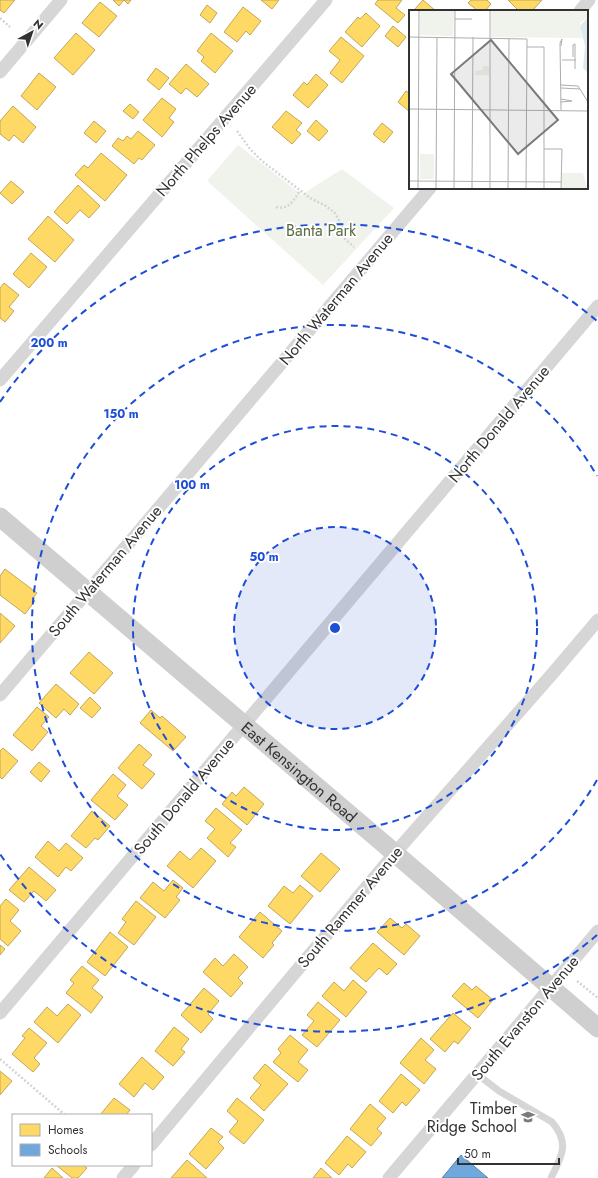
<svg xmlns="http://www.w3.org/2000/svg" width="598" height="1178" font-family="Jost,sans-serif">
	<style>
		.green { fill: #f0f3ec }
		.homes { fill: #ffd966; stroke: #c2a756 }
		.schools { fill: #6fa8dc; stroke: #5d85a9 }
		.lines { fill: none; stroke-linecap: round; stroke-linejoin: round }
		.path { stroke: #d4d4d4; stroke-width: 2.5; stroke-dasharray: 2 2; stroke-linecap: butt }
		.service { stroke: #d6d6d6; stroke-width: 7 }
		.minor { stroke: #d6d6d6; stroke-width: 13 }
		.secondary { stroke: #cfcfcf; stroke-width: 19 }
		.ring { fill: none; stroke: #1d4ed8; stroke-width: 2; stroke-dasharray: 7 5 }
		.labels { text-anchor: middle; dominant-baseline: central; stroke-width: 4; stroke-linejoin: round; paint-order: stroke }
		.street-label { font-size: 16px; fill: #323232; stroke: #fff }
		.park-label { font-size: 16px; fill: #596c42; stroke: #fff }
		.poi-label { font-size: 16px; fill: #323232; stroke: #fff; text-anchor: end }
		.inset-road { fill: none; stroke: #adadad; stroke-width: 1 }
		.view { fill: #7a7a7a; fill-opacity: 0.15; stroke: #7a7a7a; stroke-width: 2 }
		.inset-edge { fill: none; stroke: #323232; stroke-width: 2 }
		.centre { fill: #1d4ed8; stroke: #fff; stroke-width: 2 }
		.ring-label { font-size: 12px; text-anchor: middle; font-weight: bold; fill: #1d4ed8; stroke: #fff; stroke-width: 4; stroke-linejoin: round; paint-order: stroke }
	</style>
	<rect width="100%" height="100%" fill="#fff"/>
	<!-- green -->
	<polygon class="green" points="238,145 302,195 315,186 342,169 394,208 323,285 207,181"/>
	<!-- homes -->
	<g class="homes">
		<polygon points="0,0 15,0 4,13 0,10"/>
		<polygon points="113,0 131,0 128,4 124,0 119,6"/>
		<polygon points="261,0 279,0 272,9"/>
		<polygon points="378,0 402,0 396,8 405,15 398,23 375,4"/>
		<polygon points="423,0 436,11 414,10"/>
		<polygon points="471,0 487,0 491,4 485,11 478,11 468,3"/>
		<polygon points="508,0 542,0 532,11 519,11"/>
		<polygon points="100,2 117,16 99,37 82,23"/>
		<polygon points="207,5 217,13 210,23 200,15"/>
		<polygon points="243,7 261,21 250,35 246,31 237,42 224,32"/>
		<polygon points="366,13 380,26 362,47 345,32 358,17 360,19"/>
		<polygon points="393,26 406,37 398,47 385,36"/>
		<polygon points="76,33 95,50 73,75 54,58"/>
		<polygon points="211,33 233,51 215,73 201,61 204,57 197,51"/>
		<polygon points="341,37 364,56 342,83 330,73 340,60 329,51"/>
		<polygon points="186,64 209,84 197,97 186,88 181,94 169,84"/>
		<polygon points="156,68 169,78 159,90 147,80"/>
		<polygon points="39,73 56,87 37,110 21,96"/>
		<polygon points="316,74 328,85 308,108 293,95 304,82 307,85"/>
		<polygon points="406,91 410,94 410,112 398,102"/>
		<polygon points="162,98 176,109 169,118 174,122 162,137 143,120"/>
		<polygon points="130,104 139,112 133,119 123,111"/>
		<polygon points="13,106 36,127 23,143 14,135 9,141 0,134 0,121"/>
		<polygon points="286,111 302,123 296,130 301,134 292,144 272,127"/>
		<polygon points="316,120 328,131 319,141 307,131"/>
		<polygon points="94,121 106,131 96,143 84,133"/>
		<polygon points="382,123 393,132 384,143 373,134"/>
		<polygon points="138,131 155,145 142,160 139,158 134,164 112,146 118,138 123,141 127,136 131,139"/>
		<polygon points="101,153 127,175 105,201 75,175 84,165 88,168"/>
		<polygon points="11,181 24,192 12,204 0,193"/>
		<polygon points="78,185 100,206 89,218 80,210 67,224 54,212"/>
		<polygon points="48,216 74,240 55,262 28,239"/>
		<polygon points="31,253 47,267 29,288 13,274"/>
		<polygon points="4,283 19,295 9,307 14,311 5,322 0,318 0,288"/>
		<polygon points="5,569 37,593 32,599 35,601 25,614 0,595 0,576"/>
		<polygon points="0,613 15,626 0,643"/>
		<polygon points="89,652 113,673 94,694 70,673"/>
		<polygon points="56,684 79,704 70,715 64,709 56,718 39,703"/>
		<polygon points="90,697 101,708 92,718 80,708"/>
		<polygon points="37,707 49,717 41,726 48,732 32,751 13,735"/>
		<polygon points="151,710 160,718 162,716 186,737 173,751 140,723"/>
		<polygon points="139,744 152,755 143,765 155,774 142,789 118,768"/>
		<polygon points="3,748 18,761 2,779 0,777 0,751"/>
		<polygon points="39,762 50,771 41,782 30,772"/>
		<polygon points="113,774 126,785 117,796 128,805 115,820 91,800"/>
		<polygon points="244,787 264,804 247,825 222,804 232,792 236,796"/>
		<polygon points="216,808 242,830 230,843 236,847 228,857 207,838 215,829 205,821"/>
		<polygon points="92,811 110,826 98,840 95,838 86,848 71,836"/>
		<polygon points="48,841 59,851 66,843 83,858 71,871 66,867 58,877 35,857"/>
		<polygon points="201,848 216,861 193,888 167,866 180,851 190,860"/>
		<polygon points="321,853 340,869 320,892 301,876"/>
		<polygon points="29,867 56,890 46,901 34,891 24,902 9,890"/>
		<polygon points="173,880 183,888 176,897 180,900 165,918 140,898 153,882 164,891"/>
		<polygon points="300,885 313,896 290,924 268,906 284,886 293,893"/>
		<polygon points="6,899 19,910 10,921 21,931 8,946 0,939 0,906"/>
		<polygon points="136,901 156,917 134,945 118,933 126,922 122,919"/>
		<polygon points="260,912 282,931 272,943 274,945 263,958 239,937"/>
		<polygon points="390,918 402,928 406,924 420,936 404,955 377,932"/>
		<polygon points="110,932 128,947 105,976 87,962"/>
		<polygon points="373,943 397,964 387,975 379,968 366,982 350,968"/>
		<polygon points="0,945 5,949 0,955"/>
		<polygon points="234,954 248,967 238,978 243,983 231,997 203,972 215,958 223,966"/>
		<polygon points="82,966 99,980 92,988 103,997 91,1013 66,993 74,983 70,980"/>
		<polygon points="353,980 367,992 346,1017 322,996 334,982 344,991"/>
		<polygon points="464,983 472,990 476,986 493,1000 478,1018 452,996"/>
		<polygon points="204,988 219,1001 208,1014 213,1019 201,1033 181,1015"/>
		<polygon points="318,1002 340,1020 317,1047 302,1035 314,1021 307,1015"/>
		<polygon points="68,1004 81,1015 58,1043 34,1022 47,1007 57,1016"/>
		<polygon points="453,1013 471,1028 458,1044 454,1041 445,1052 430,1039"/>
		<polygon points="174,1027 189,1039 181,1049 185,1052 173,1066 155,1051"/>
		<polygon points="29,1028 47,1043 34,1058 40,1064 33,1072 12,1054 25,1038 22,1036"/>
		<polygon points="290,1035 308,1050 298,1062 308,1070 298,1082 273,1062 281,1053 278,1049"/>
		<polygon points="421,1038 434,1050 425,1060 436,1069 424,1084 400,1063"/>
		<polygon points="142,1057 164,1077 153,1090 145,1083 134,1097 119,1084"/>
		<polygon points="265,1064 288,1084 264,1111 250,1098 261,1085 253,1078"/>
		<polygon points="0,1071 12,1081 0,1095"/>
		<polygon points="401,1074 420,1090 406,1106 402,1102 393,1113 379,1101"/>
		<polygon points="114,1098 130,1110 126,1115 100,1115"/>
		<polygon points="237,1098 264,1120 244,1144 229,1132 238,1121 227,1111"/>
		<polygon points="370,1104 386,1118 377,1129 382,1133 371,1146 350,1129"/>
		<polygon points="211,1128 223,1137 218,1142 224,1148 206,1169 189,1154"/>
		<polygon points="347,1136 366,1152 352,1168 348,1164 339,1175 325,1163"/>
		<polygon points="187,1160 207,1178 171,1178"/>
		<polygon points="56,1165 83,1165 87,1168 78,1178 72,1178"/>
		<polygon points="52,1168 63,1178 44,1178"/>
		<polygon points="321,1168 332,1178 313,1178"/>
	</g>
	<!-- schools -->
	<polygon class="schools" points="461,1155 488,1178 442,1178"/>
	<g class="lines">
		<!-- path -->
		<g class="path">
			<polyline points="0,18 10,27"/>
			<polyline points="237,131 250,149 262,161 310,198 326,206 335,213 340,222 345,239 354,247"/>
			<path d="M276 207C290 210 293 200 300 191"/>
			<polyline points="577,981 598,998"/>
			<polyline points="0,1059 65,1115"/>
		</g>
		<!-- service -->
		<path class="service" d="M477 1074 499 1091 552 1122C570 1143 562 1156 551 1178"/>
		<!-- minor -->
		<g class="minor">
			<polyline points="580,11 589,0"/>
			<polyline points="0,72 61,0"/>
			<polyline points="0,380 326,0"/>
			<polyline points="0,695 430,188"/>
			<polyline points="0,1013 598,306"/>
			<polyline points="151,1145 395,853 553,673 598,620"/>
			<polyline points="123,1178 134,1165"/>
			<polyline points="389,1178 598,931"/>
		</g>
		<!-- secondary -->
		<path class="secondary" id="s1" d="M0 517 383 843 598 1028"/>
	</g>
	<!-- distance rings -->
	<circle cx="335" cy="628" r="101" fill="#1d4ed8" fill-opacity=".12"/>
	<g class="ring">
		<circle cx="335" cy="628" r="101"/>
		<circle cx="335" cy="628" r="202"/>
		<path d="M597 780A303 303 0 1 1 597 476"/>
		<path d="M597 935A404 404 0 0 1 0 854M0 402A404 404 0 0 1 597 321"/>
	</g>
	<!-- icons -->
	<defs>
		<g id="school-bare" transform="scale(1.08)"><path d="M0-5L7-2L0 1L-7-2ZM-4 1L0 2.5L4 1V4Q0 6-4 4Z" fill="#7a7a7a" stroke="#fff" stroke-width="2.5" paint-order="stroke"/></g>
	</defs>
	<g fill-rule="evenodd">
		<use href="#school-bare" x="528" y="1117"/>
	</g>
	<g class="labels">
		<!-- street labels -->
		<g class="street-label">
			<text transform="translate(206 140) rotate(-49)">North Phelps Avenue</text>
			<text transform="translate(336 299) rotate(-50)">North Waterman Avenue</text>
			<text transform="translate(499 424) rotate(-50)">North Donald Avenue</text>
			<text transform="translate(105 571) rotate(-50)">South Waterman Avenue</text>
			<text stroke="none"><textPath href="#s1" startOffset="393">East Kensington Road</textPath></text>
			<text transform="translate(184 796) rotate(-50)">South Donald Avenue</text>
			<text transform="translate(350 907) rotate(-50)">South Rammer Avenue</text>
			<text transform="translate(525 1018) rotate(-50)">South Evanston Avenue</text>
		</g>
		<!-- park labels -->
		<g class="park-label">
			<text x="321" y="230">Banta Park</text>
		</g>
		<!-- poi labels -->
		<g class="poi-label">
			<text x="517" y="1108">Timber<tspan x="517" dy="18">Ridge School</tspan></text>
		</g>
	</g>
	<!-- overview -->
	<g transform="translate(409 10)">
		<rect width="179" height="179" fill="#fff"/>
		<path d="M11 0H45L44 26 11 25ZM82 0H179V7L171 13 173 28 82 27ZM74 56H80V65H66V61L73 60ZM11 144H25V169H11ZM153 163H174L179 179H153Z" fill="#f0f3ec"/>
		<path d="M179 7V63L174 58 176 36 171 16Z" fill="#dceaf0"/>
		<path class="inset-road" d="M46 9H63M0 27 118 29 117 179M118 37H135V179M164 47V35L166 34M153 50H167M166 59V34M152 75 169 76 179 92M152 78 171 79M152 89 163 91 152 92M0 99 179 101M152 100 151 33 153 29 152 36M135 139H153L152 179M0 171 153 172M9 179 10 0M27 179 28 27M45 179 46 0M63 179 64 27M81 179V0M99 179 100 28"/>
		<path class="view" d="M82 30 149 110 109 144 42 64Z"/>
		<rect width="179" height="179" class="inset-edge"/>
	</g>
	<circle cx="335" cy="628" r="6" class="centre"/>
	<g class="ring-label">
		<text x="49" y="347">200 m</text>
		<text x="121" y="418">150 m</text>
		<text x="192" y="489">100 m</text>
		<text x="264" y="561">50 m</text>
	</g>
	<!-- legend -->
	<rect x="12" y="1114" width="140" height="52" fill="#ffffff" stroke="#adadad"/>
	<rect x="20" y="1124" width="20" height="12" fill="#ffd966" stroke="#adadad"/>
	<text x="48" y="1134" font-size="12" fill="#323232">Homes</text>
	<rect x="20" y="1144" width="20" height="12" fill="#6fa8dc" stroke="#adadad"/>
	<text x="48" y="1154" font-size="12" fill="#323232">Schools</text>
	<!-- north arrow -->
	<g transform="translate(32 32) rotate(40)" stroke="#ffffff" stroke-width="3" paint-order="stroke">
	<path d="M0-3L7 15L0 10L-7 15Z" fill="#323232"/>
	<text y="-6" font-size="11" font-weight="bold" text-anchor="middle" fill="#323232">N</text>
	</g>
	<!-- scale -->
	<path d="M458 1158v6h101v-6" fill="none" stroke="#323232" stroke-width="2"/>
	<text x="464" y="1158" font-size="12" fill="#323232" stroke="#ffffff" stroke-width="3" paint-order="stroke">50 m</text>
</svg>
